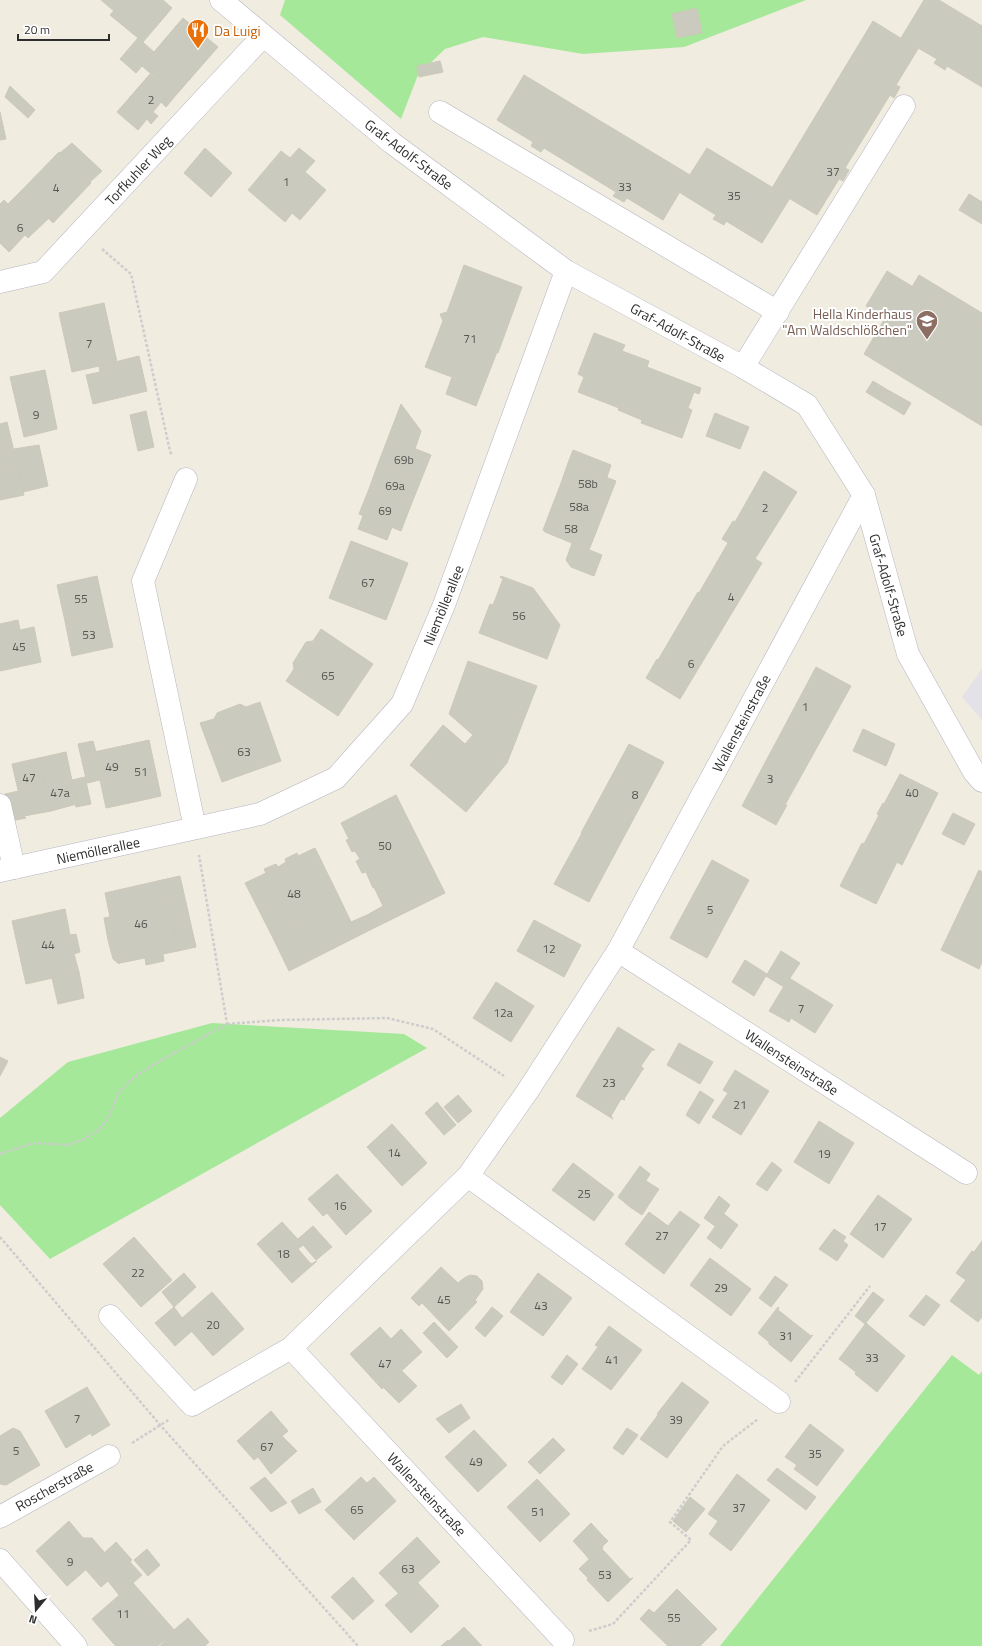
<svg xmlns="http://www.w3.org/2000/svg" width="982" height="1646" font-family="'Titillium Web',sans-serif">
	<style>
		.industrial { fill: #e4e1e8 }
		.green { fill: #a5e89a }
		.building { fill: #cbcabe; stroke: #ccc9b9 }
		.lines { fill: none; stroke-linecap: round; stroke-linejoin: round }
		.minor-casing { stroke: #b4b4c2; stroke-width: 23 }
		.path { stroke: #cdcdcd; stroke-width: 2.5; stroke-dasharray: 3 2; stroke-linecap: butt }
		.minor { stroke: #fff; stroke-width: 22 }
		.labels { text-anchor: middle; dominant-baseline: central; stroke-width: 4; stroke-linejoin: round; paint-order: stroke }
		.number-label { font-size: 12px; fill: #555552 }
		.food-label { font-size: 14px; fill: #c56008; stroke: #fff; text-anchor: start }
		.street-label { font-size: 14px; fill: #2e2e2e; stroke: #fff }
		.education-label { font-size: 14px; fill: #785e54; stroke: #fff; text-anchor: end }
	</style>
	<rect width="100%" height="100%" fill="#f0ece0"/>
	<!-- industrial -->
	<polygon class="industrial" points="982,669 982,720 962,697"/>
	<!-- green -->
	<g class="green">
		<polygon points="285,0 806,0 684,47 583,54 483,37 445,49 418,75 401,119 280,15"/>
		<polygon points="212,1023 404,1034 427,1048 50,1259 0,1205 0,1118 68,1062"/>
		<polygon points="952,1355 979,1375 982,1371 982,1646 720,1646"/>
	</g>
	<!-- building -->
	<g class="building">
		<polygon points="101,0 123,0 114,11"/>
		<polygon points="123,0 163,0 172,8 143,42 110,15"/>
		<polygon points="924,0 939,0 982,26 982,87 947,66 945,70 934,63 937,59 901,38"/>
		<polygon points="697,8 702,33 677,38 672,14"/>
		<polygon points="183,18 218,47 176,95 142,66"/>
		<polygon points="873,21 918,49 896,85 900,87 894,98 890,95 845,168 849,170 843,181 839,179 817,215 772,188"/>
		<polygon points="138,38 154,52 136,73 120,59"/>
		<polygon points="440,61 443,72 419,77 417,66"/>
		<polygon points="150,74 176,95 166,107 161,102 153,112 158,116 151,124 147,119 138,130 117,112"/>
		<polygon points="524,75 690,175 663,220 627,198 624,202 613,196 616,192 544,148 541,152 531,146 533,142 497,120"/>
		<polygon points="10,86 35,110 28,118 5,97"/>
		<polygon points="0,112 6,139 0,140"/>
		<polygon points="72,143 102,171 90,182 60,153"/>
		<polygon points="205,148 232,173 211,197 184,173"/>
		<polygon points="299,148 315,161 305,172 326,190 300,220 292,213 285,222 248,190 281,151 290,158"/>
		<polygon points="707,148 790,198 762,243 726,221 724,225 713,219 716,215 679,192"/>
		<polygon points="59,152 91,183 53,223 21,191"/>
		<polygon points="21,191 49,218 28,238 25,235 9,252 0,243 0,204 4,200 8,204"/>
		<polygon points="969,194 982,202 982,224 959,210"/>
		<polygon points="464,265 522,287 498,353 497,352 476,406 446,394 452,377 425,367 443,321 440,314 447,312"/>
		<polygon points="887,271 982,329 982,426 864,354 885,318 866,306"/>
		<polygon points="919,275 982,313 982,329 912,287"/>
		<polygon points="104,303 117,362 72,372 59,313"/>
		<polygon points="594,333 625,345 622,351 649,361 647,367 701,388 699,394 694,392 688,408 692,410 682,438 641,423 642,420 618,410 619,408 578,392 584,377 578,374"/>
		<polygon points="139,356 147,391 93,404 86,375 100,372 99,366"/>
		<polygon points="45,370 57,429 24,437 10,377"/>
		<polygon points="873,381 886,389 879,400 866,392"/>
		<polygon points="886,389 911,403 904,415 879,400"/>
		<polygon points="401,404 421,431 415,449 388,438"/>
		<polygon points="146,411 154,447 138,451 130,415"/>
		<polygon points="715,413 749,427 740,449 706,436"/>
		<polygon points="7,422 18,468 0,472 0,424"/>
		<polygon points="388,438 431,455 421,480 378,464"/>
		<polygon points="39,445 48,486 23,492 14,449"/>
		<polygon points="573,450 611,465 607,477 568,463"/>
		<polygon points="568,463 616,481 607,504 560,486"/>
		<polygon points="378,464 421,480 411,505 369,489"/>
		<polygon points="18,468 24,495 0,500 0,472"/>
		<polygon points="764,471 797,492 755,559 722,539 733,521 735,522"/>
		<polygon points="560,486 607,504 598,527 551,509"/>
		<polygon points="369,489 411,505 401,531 359,514"/>
		<polygon points="551,509 598,527 589,550 545,532 543,530"/>
		<polygon points="363,516 392,527 387,540 358,529"/>
		<polygon points="351,541 408,563 386,620 329,598"/>
		<polygon points="572,543 602,555 594,576 571,567 566,560"/>
		<polygon points="728,543 762,563 680,699 646,678 657,659 658,660 698,592 699,593"/>
		<polygon points="97,576 105,612 65,621 57,585"/>
		<polygon points="501,576 533,588 560,625 547,659 479,633 490,604 493,605 503,579 500,577"/>
		<polygon points="105,612 113,647 72,656 65,621"/>
		<polygon points="18,620 20,630 34,627 41,662 0,671 0,624"/>
		<polygon points="321,629 373,664 338,716 286,681 294,669 293,663 306,642 313,641"/>
		<polygon points="468,661 537,686 507,763 466,812 410,765 443,725 465,744 473,735 449,714"/>
		<polygon points="816,667 851,686 785,805 787,805 776,825 742,806"/>
		<polygon points="260,702 281,761 222,782 200,723 214,719 217,713 240,704 246,707"/>
		<polygon points="863,729 895,744 886,766 853,751"/>
		<polygon points="149,740 161,796 134,802 122,746"/>
		<polygon points="93,741 96,752 94,752 100,780 87,783 78,744"/>
		<polygon points="629,744 664,762 589,902 554,884 582,833 581,833"/>
		<polygon points="122,746 134,802 106,808 94,752"/>
		<polygon points="66,752 77,804 51,811 39,758"/>
		<polygon points="39,758 51,811 24,816 12,764"/>
		<polygon points="900,774 938,793 902,865 897,862 876,904 840,886 862,843 864,844 879,815 877,814 883,803 884,804"/>
		<polygon points="85,777 91,804 76,807 75,804 77,804 72,780"/>
		<polygon points="19,791 24,816 26,818 11,821 5,794"/>
		<polygon points="396,795 429,861 373,888 366,872 362,873 356,861 360,859 355,851 352,852 346,840 349,839 341,823"/>
		<polygon points="953,813 975,824 964,845 942,834"/>
		<polygon points="315,848 342,903 273,938 245,883 266,873 264,869 276,864 278,867 286,862 285,859 297,853 298,856"/>
		<polygon points="712,860 749,880 707,958 670,938"/>
		<polygon points="429,861 445,893 374,928 367,915 383,906 374,887"/>
		<polygon points="979,870 982,872 982,962 979,969 941,950"/>
		<polygon points="180,876 196,947 178,951 174,929 178,928 172,901 167,901 162,880"/>
		<polygon points="162,880 167,901 172,901 178,928 174,929 178,951 163,954 164,961 146,965 145,958 120,963 115,939 108,940 104,918 110,917 105,893"/>
		<polygon points="342,903 351,922 367,915 374,928 289,971 273,938"/>
		<polygon points="65,909 70,935 76,934 80,952 74,954 79,972 26,984 12,921"/>
		<polygon points="534,920 581,945 564,977 517,951"/>
		<polygon points="115,939 120,963 119,964 113,959 108,940"/>
		<polygon points="781,951 800,963 784,987 766,976"/>
		<polygon points="745,960 767,974 754,996 732,982"/>
		<polygon points="79,972 84,998 58,1004 52,978"/>
		<polygon points="789,978 833,1005 815,1033 791,1018 789,1022 769,1011"/>
		<polygon points="496,982 534,1006 511,1042 473,1018"/>
		<polygon points="618,1027 655,1050 652,1050 641,1066 644,1069 643,1069 624,1099 625,1100 621,1099 611,1116 613,1119 576,1096"/>
		<polygon points="679,1043 713,1062 700,1084 667,1065"/>
		<polygon points="0,1057 8,1061 0,1076"/>
		<polygon points="735,1070 769,1091 741,1135 712,1117 728,1093 723,1090"/>
		<polygon points="700,1091 714,1100 699,1124 686,1115"/>
		<polygon points="458,1095 472,1111 458,1123 444,1107"/>
		<polygon points="437,1102 456,1125 444,1135 425,1113"/>
		<polygon points="819,1121 854,1143 829,1184 794,1162"/>
		<polygon points="392,1124 427,1163 402,1186 367,1147"/>
		<polygon points="772,1162 782,1170 767,1191 756,1184"/>
		<polygon points="573,1163 614,1194 594,1221 552,1190"/>
		<polygon points="640,1166 650,1174 630,1207 618,1197"/>
		<polygon points="337,1174 372,1211 346,1235 327,1213 323,1216 308,1199"/>
		<polygon points="646,1181 659,1189 655,1195 642,1187"/>
		<polygon points="642,1187 655,1195 642,1215 630,1207"/>
		<polygon points="878,1195 912,1219 883,1258 850,1234"/>
		<polygon points="719,1196 730,1205 715,1226 704,1218"/>
		<polygon points="680,1211 700,1225 664,1274 625,1244 649,1212 668,1226"/>
		<polygon points="724,1214 738,1225 721,1249 707,1238"/>
		<polygon points="282,1222 303,1245 298,1249 311,1264 317,1261 292,1283 257,1244"/>
		<polygon points="313,1226 332,1247 316,1260 298,1239"/>
		<polygon points="834,1229 846,1237 843,1241 848,1245 837,1261 819,1249"/>
		<polygon points="134,1237 172,1280 141,1307 103,1264"/>
		<polygon points="982,1241 982,1317 978,1322 950,1301 966,1280 956,1273 972,1251 974,1252"/>
		<polygon points="710,1258 751,1289 731,1316 690,1285"/>
		<polygon points="441,1267 458,1283 464,1278 470,1275 477,1276 482,1281 483,1289 475,1300 477,1302 449,1331 422,1303 419,1306 411,1298"/>
		<polygon points="184,1273 196,1287 174,1307 162,1292"/>
		<polygon points="538,1273 572,1298 543,1336 510,1312"/>
		<polygon points="775,1276 788,1285 771,1307 759,1298"/>
		<polygon points="212,1292 244,1329 213,1356 181,1319"/>
		<polygon points="873,1292 884,1300 865,1324 855,1316"/>
		<polygon points="926,1295 940,1305 924,1326 909,1316"/>
		<polygon points="174,1307 182,1318 181,1319 192,1331 175,1346 155,1323"/>
		<polygon points="492,1307 503,1316 485,1337 475,1328"/>
		<polygon points="778,1307 779,1308 778,1310 811,1336 813,1335 791,1362 769,1344 769,1342 758,1333"/>
		<polygon points="434,1322 458,1347 447,1358 423,1333"/>
		<polygon points="866,1323 905,1356 877,1392 855,1374 856,1372 839,1359"/>
		<polygon points="609,1326 642,1350 611,1390 582,1369 598,1347 595,1345"/>
		<polygon points="380,1327 391,1339 401,1329 422,1352 382,1389 350,1354"/>
		<polygon points="567,1355 578,1364 562,1385 551,1377"/>
		<polygon points="402,1371 417,1386 399,1403 384,1388"/>
		<polygon points="682,1382 709,1402 667,1458 640,1439 658,1415 657,1414"/>
		<polygon points="87,1387 110,1425 92,1436 91,1433 66,1448 45,1411"/>
		<polygon points="461,1404 470,1418 449,1433 436,1419"/>
		<polygon points="271,1411 288,1431 282,1436 297,1451 271,1474 258,1457 254,1460 237,1441"/>
		<polygon points="810,1424 844,1450 817,1486 794,1469 797,1465 785,1457"/>
		<polygon points="13,1428 20,1431 40,1465 6,1485 0,1484 0,1436"/>
		<polygon points="627,1428 638,1435 623,1455 613,1448"/>
		<polygon points="474,1430 507,1465 478,1492 445,1457"/>
		<polygon points="553,1438 565,1450 540,1474 528,1462"/>
		<polygon points="777,1468 816,1497 806,1510 767,1480"/>
		<polygon points="737,1474 770,1500 731,1551 709,1534 718,1521 708,1514"/>
		<polygon points="265,1477 287,1503 271,1512 250,1488"/>
		<polygon points="361,1477 367,1483 374,1477 396,1501 354,1540 325,1510"/>
		<polygon points="537,1479 570,1514 540,1542 507,1507"/>
		<polygon points="313,1488 321,1502 299,1514 291,1501"/>
		<polygon points="690,1497 705,1509 686,1532 673,1521"/>
		<polygon points="69,1521 83,1538 92,1538 105,1553 67,1586 36,1551"/>
		<polygon points="591,1523 602,1535 584,1553 573,1541"/>
		<polygon points="602,1535 608,1541 589,1559 584,1553"/>
		<polygon points="417,1537 440,1562 402,1597 379,1573"/>
		<polygon points="116,1542 132,1560 101,1587 86,1570"/>
		<polygon points="603,1546 602,1549 630,1579 633,1578 608,1602 587,1580 588,1578 579,1569"/>
		<polygon points="147,1549 160,1565 148,1576 134,1560"/>
		<polygon points="130,1562 142,1575 119,1595 108,1581"/>
		<polygon points="353,1577 374,1601 353,1620 331,1597"/>
		<polygon points="417,1582 439,1606 411,1633 385,1605 399,1593 402,1597"/>
		<polygon points="133,1583 154,1607 113,1643 92,1619"/>
		<polygon points="677,1589 717,1629 700,1646 668,1646 640,1619 649,1609 654,1613"/>
		<polygon points="154,1607 175,1631 158,1646 116,1646 113,1643"/>
		<polygon points="188,1618 201,1633 185,1646 160,1646 175,1631 174,1630"/>
		<polygon points="464,1627 482,1646 441,1646 448,1640 449,1641"/>
		<polygon points="201,1633 209,1642 205,1646 185,1646"/>
	</g>
	<g class="lines">
		<!-- minor casing -->
		<g class="minor-casing">
			<g id="minor">
				<polyline points="221,0 392,143 566,271 743,367 807,405 864,495 908,654 974,772 982,781"/>
				<polyline points="440,112 778,312"/>
				<polyline points="0,282 43,272 263,36"/>
				<polyline points="743,367 904,106"/>
				<polyline points="186,479 143,581 195,828"/>
				<polyline points="0,805 14,868"/>
				<polyline points="0,871 260,814 336,778 402,704 444,605 566,271"/>
				<polyline points="618,951 966,1173"/>
				<polyline points="468,1176 779,1402"/>
				<polyline points="110,1316 192,1405 291,1348 468,1176 527,1092 618,951 864,495"/>
				<polyline points="291,1348 563,1640"/>
				<polyline points="0,1517 109,1456"/>
				<polyline points="0,1560 76,1646"/>
			</g>
		</g>
		<!-- path -->
		<g class="path">
			<polyline points="102,249 131,274 170,451 172,456"/>
			<polyline points="227,1024 280,1020 387,1018 433,1029 504,1076"/>
			<polyline points="0,1154 33,1143 69,1145 84,1139 100,1129 109,1117 115,1101 122,1088 136,1076 149,1067 227,1024 199,855"/>
			<polyline points="0,1237 161,1426 358,1646"/>
			<polyline points="795,1382 870,1286"/>
			<polyline points="132,1443 170,1419"/>
			<polyline points="589,1631 613,1624 691,1540 670,1522 723,1446 758,1419"/>
		</g>
		<!-- minor -->
		<use href="#minor" class="minor"/>
	</g>
	<!-- icons -->
	<defs>
		<g id="restaurant-pin" transform="scale(1.15)"><path d="M0 17L-7.5 6A9.5 9.5 0 1 1 7.5 6Z" fill="#e8710a" stroke="#fff"/><path d="M-5-6h1v4h1v-4h1v4h1v-4h1v5L-1.5 .5V6h-2V.5L-5-1ZM5-6V6H3V1.5H1.5Q1.5-4 5-6Z" fill="#fff"/></g>
		<g id="school-pin" transform="scale(1.15)"><path d="M0 17L-7.5 6A9.5 9.5 0 1 1 7.5 6Z" fill="#8d6e63" stroke="#fff"/><path d="M0-5L7-2L0 1L-7-2ZM-4 1L0 2.5L4 1V4Q0 6-4 4Z" fill="#fff"/></g>
	</defs>
	<g fill-rule="evenodd">
		<use href="#restaurant-pin" x="198" y="30"/>
		<use href="#school-pin" x="927" y="321"/>
	</g>
	<g class="labels">
		<!-- number labels -->
		<g class="number-label">
			<text x="151" y="99">2</text>
			<text x="833" y="171">37</text>
			<text x="286" y="181">1</text>
			<text x="625" y="186">33</text>
			<text x="56" y="187">4</text>
			<text x="734" y="195">35</text>
			<text x="20" y="227">6</text>
			<text x="470" y="338">71</text>
			<text x="89" y="343">7</text>
			<text x="36" y="414">9</text>
			<text x="404" y="459">69b</text>
			<text x="588" y="483">58b</text>
			<text x="395" y="485">69a</text>
			<text x="579" y="506">58a</text>
			<text x="765" y="507">2</text>
			<text x="385" y="510">69</text>
			<text x="571" y="528">58</text>
			<text x="368" y="582">67</text>
			<text x="731" y="596">4</text>
			<text x="81" y="598">55</text>
			<text x="519" y="615">56</text>
			<text x="89" y="634">53</text>
			<text x="19" y="646">45</text>
			<text x="691" y="663">6</text>
			<text x="328" y="675">65</text>
			<text x="805" y="706">1</text>
			<text x="244" y="751">63</text>
			<text x="112" y="766">49</text>
			<text x="141" y="771">51</text>
			<text x="29" y="777">47</text>
			<text x="770" y="778">3</text>
			<text x="60" y="792">47a</text>
			<text x="912" y="792">40</text>
			<text x="635" y="794">8</text>
			<text x="385" y="845">50</text>
			<text x="294" y="893">48</text>
			<text x="710" y="909">5</text>
			<text x="141" y="923">46</text>
			<text x="48" y="944">44</text>
			<text x="549" y="948">12</text>
			<text x="801" y="1008">7</text>
			<text x="503" y="1012">12a</text>
			<text x="609" y="1082">23</text>
			<text x="740" y="1104">21</text>
			<text x="394" y="1152">14</text>
			<text x="824" y="1153">19</text>
			<text x="584" y="1193">25</text>
			<text x="340" y="1205">16</text>
			<text x="880" y="1226">17</text>
			<text x="662" y="1235">27</text>
			<text x="283" y="1253">18</text>
			<text x="138" y="1272">22</text>
			<text x="721" y="1287">29</text>
			<text x="444" y="1299">45</text>
			<text x="541" y="1305">43</text>
			<text x="213" y="1324">20</text>
			<text x="786" y="1335">31</text>
			<text x="872" y="1357">33</text>
			<text x="612" y="1359">41</text>
			<text x="385" y="1363">47</text>
			<text x="77" y="1418">7</text>
			<text x="676" y="1419">39</text>
			<text x="267" y="1446">67</text>
			<text x="16" y="1450">5</text>
			<text x="815" y="1453">35</text>
			<text x="476" y="1461">49</text>
			<text x="739" y="1507">37</text>
			<text x="357" y="1509">65</text>
			<text x="538" y="1511">51</text>
			<text x="70" y="1561">9</text>
			<text x="408" y="1568">63</text>
			<text x="605" y="1574">53</text>
			<text x="123" y="1613">11</text>
			<text x="674" y="1617">55</text>
		</g>
		<!-- food labels -->
		<g class="food-label">
			<text x="214" y="30">Da Luigi</text>
		</g>
		<!-- street labels -->
		<g class="street-label">
			<text transform="translate(409 154) rotate(37)">Graf-Adolf-Straße</text>
			<text transform="translate(138 170) rotate(-47)">Torfkuhler Weg</text>
			<text transform="translate(678 332) rotate(29)">Graf-Adolf-Straße</text>
			<text transform="translate(889 585) rotate(74)">Graf-Adolf-Straße</text>
			<text transform="translate(443 605) rotate(-68)">Niemöllerallee</text>
			<text transform="translate(741 723) rotate(-62)">Wallensteinstraße</text>
			<text transform="translate(98 850) rotate(-12)">Niemöllerallee</text>
			<text transform="translate(792 1062) rotate(33)">Wallensteinstraße</text>
			<text transform="translate(54 1486) rotate(-29)">Roscherstraße</text>
			<text transform="translate(427 1494) rotate(47)">Wallensteinstraße</text>
		</g>
		<!-- education labels -->
		<g class="education-label">
			<text x="912" y="313">Hella Kinderhaus<tspan x="912" dy="16">"Am Waldschlößchen"</tspan></text>
		</g>
	</g>
	<!-- north arrow -->
	<g transform="translate(36 1610) rotate(198)" stroke="#ffffff" stroke-width="3" paint-order="stroke">
	<path d="M0-3L7 15L0 10L-7 15Z" fill="#2e2e2e"/>
	<text y="-6" font-size="11" font-weight="bold" text-anchor="middle" fill="#2e2e2e">N</text>
	</g>
	<!-- scale -->
	<path d="M18 34v6h91v-6" fill="none" stroke="#2e2e2e" stroke-width="2"/>
	<text x="24" y="34" font-size="12" fill="#2e2e2e" stroke="#ffffff" stroke-width="3" paint-order="stroke">20 m</text>
</svg>
